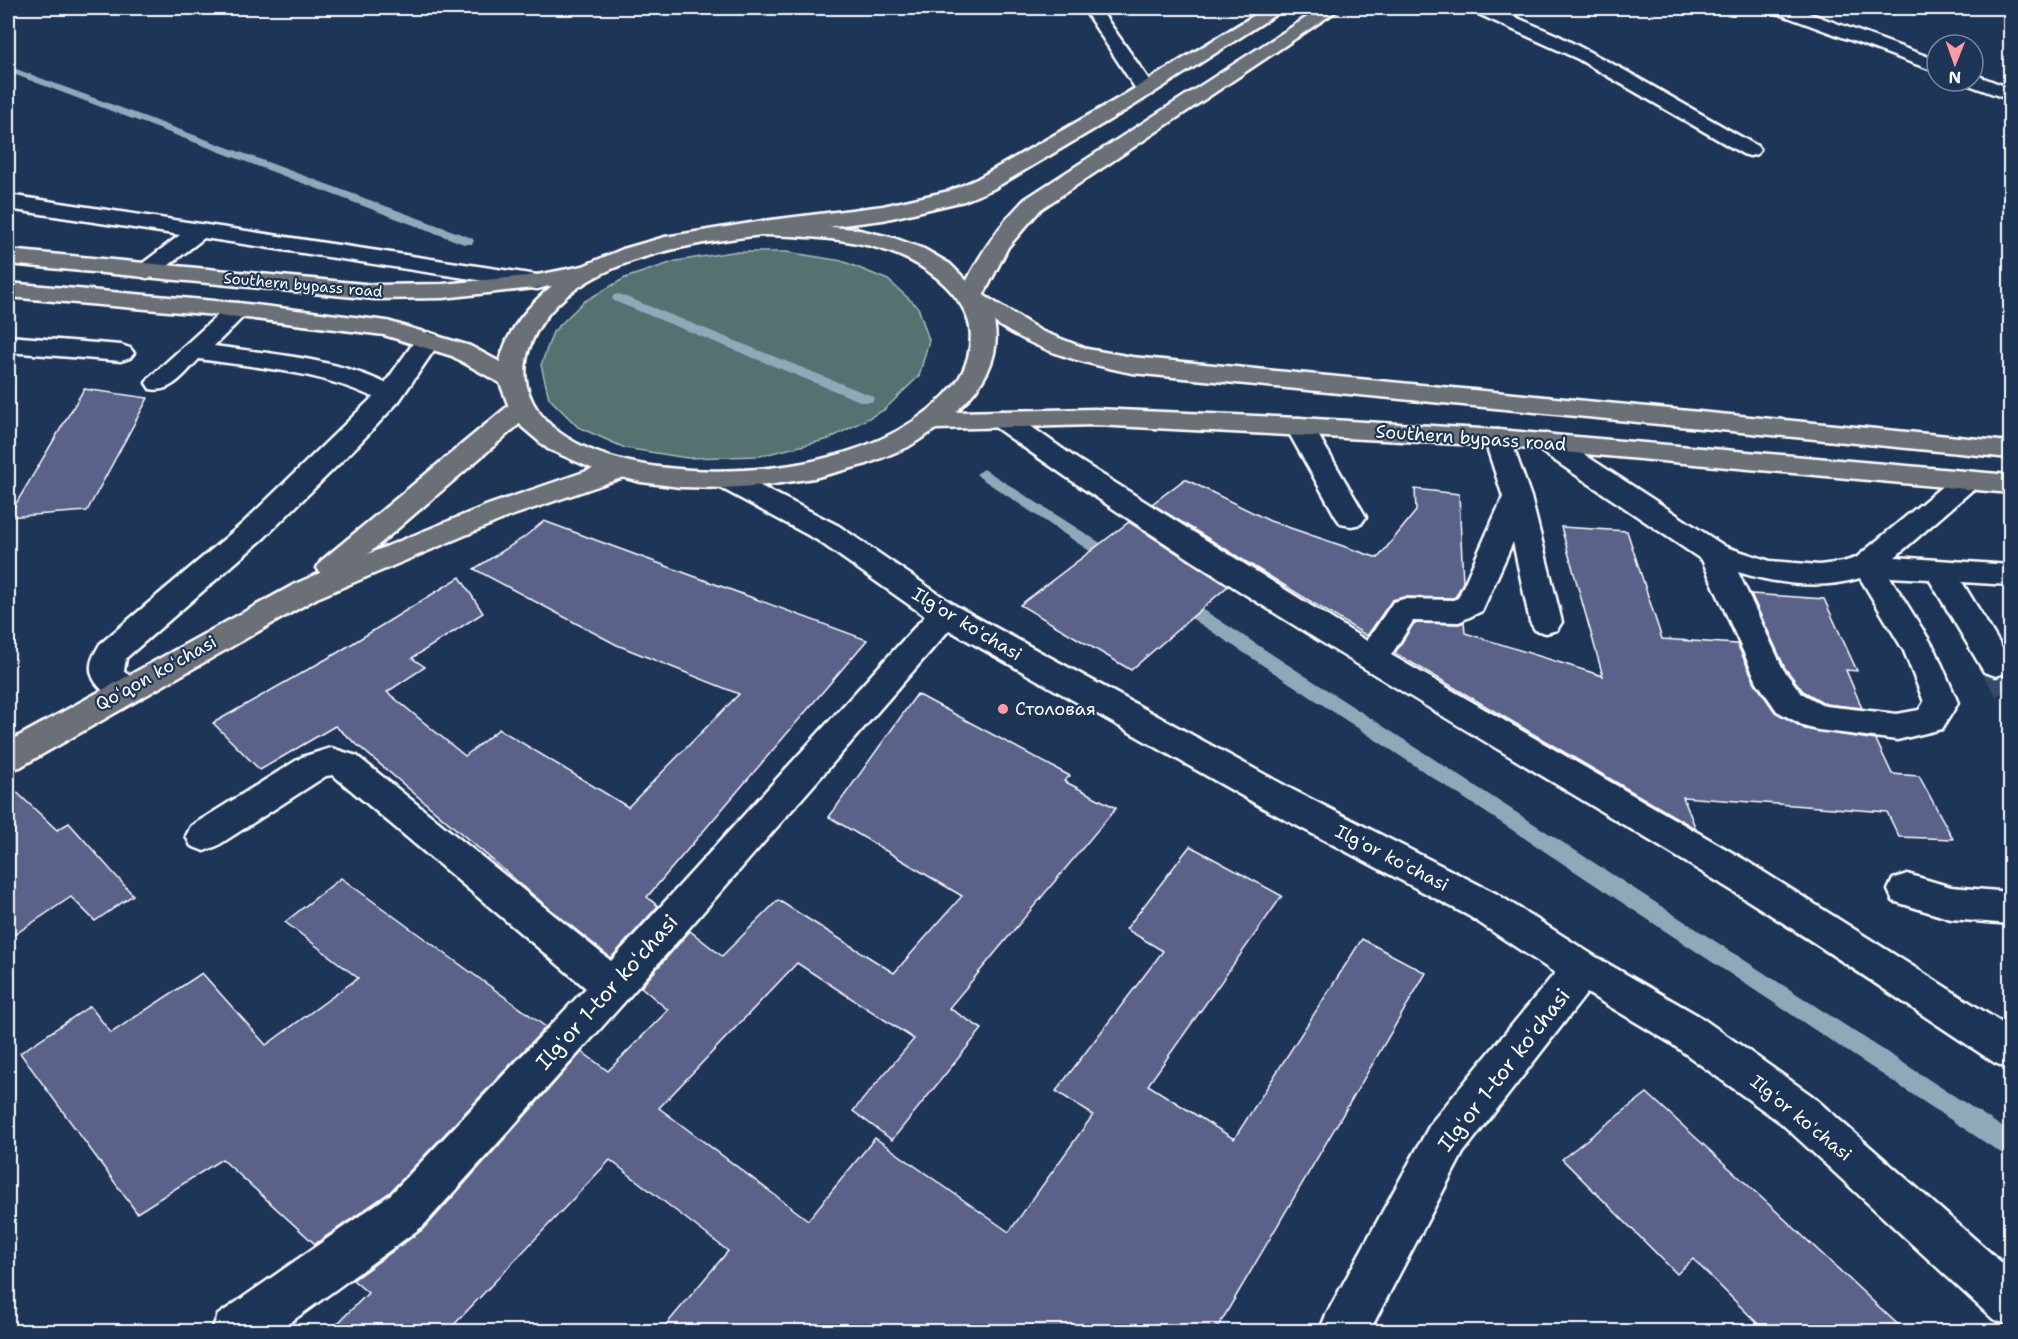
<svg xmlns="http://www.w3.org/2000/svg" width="2018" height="1339" font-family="'Shantell Sans',sans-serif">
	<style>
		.green { fill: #547271; stroke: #aab8b8; stroke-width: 1.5 }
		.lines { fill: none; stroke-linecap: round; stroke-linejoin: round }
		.stream { fill: #8fa9b9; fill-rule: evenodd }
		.building { fill: #5a6289; stroke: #fff; stroke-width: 1.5 }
		.minor-tunnel { stroke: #344968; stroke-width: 33; stroke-dasharray: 33 16; stroke-linecap: butt }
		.minor-casing { stroke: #fff; stroke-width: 5 }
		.major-casing { stroke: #fff; stroke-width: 5 }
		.highway-casing { stroke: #fff; stroke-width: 5 }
		.minor { fill: #1d3557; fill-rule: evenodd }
		.major { fill: #6b7074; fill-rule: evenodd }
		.highway { fill: #6b7074; fill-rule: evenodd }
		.poi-dot { fill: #ff9aa2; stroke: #1d3557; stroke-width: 2 }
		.labels { text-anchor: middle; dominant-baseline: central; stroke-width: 4.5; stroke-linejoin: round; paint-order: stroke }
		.far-street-label { font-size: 15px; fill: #fff; stroke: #1d3557 }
		.street-label { font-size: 18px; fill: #fff; stroke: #1d3557 }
		.poi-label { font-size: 18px; fill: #fff; stroke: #1d3557; text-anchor: start }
		.near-street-label { font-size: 21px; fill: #fff; stroke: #1d3557 }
	</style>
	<rect width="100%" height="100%" fill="#1d3557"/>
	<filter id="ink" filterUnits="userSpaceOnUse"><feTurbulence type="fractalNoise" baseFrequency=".0167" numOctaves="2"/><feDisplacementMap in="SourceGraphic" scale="12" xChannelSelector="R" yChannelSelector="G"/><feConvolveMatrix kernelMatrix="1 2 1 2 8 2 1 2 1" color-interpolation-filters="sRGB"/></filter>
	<g filter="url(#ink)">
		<!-- green -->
		<polygon class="green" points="732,252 787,252 842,261 888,280 918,307 929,340 919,376 884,410 829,439 760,456 687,458 625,448 578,427 549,398 541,365 553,332 583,302 625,278 676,261"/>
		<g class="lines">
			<!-- stream -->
			<g class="stream">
				<polygon points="8,66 472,238 474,241 472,244 464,244 8,72"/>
				<polygon points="619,294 872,396 874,399 872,402 862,402 614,301 612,298 614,295"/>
				<polygon points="984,469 1121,556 1123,560 1121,564 1109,564 979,477 976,474"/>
				<polygon points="1176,594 1182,596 2010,1132 2010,1156 2001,1153 1170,604 1167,600 1170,596"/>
			</g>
		</g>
		<!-- building -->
		<g class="building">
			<polygon points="84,389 148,398 87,511 8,517"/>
			<polygon points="1185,479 1270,521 1378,558 1416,511 1415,489 1459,494 1463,582 1456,596 1453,598 1404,597 1392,600 1367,636 1152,504"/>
			<polygon points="544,521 867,640 647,897 658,906 611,958 538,899 335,726 260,770 213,723 337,653 460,577 483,613 412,658 425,667 387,692 465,756 499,729 628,807 739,694 617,645 474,569 523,538"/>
			<polygon points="1129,522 1228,586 1131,670 1020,605"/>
			<polygon points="1561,527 1627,531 1662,639 1737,644 1755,683 1775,712 1805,729 1876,740 1892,774 1919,776 1953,839 1899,837 1887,812 1683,797 1696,829 1395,653 1414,623 1459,624 1464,622 1465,633 1603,676"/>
			<polygon points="1751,594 1824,599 1857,671 1846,670 1862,708 1826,704 1803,691 1785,668"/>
			<polygon points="917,694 1070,776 1064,781 1116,808 949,1008 982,1029 892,1140 853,1111 914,1039 797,963 659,1108 808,1220 875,1138 1009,1232 1093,1115 1056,1091 1163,951 1126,929 1190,846 1282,896 1148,1085 1234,1139 1362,939 1426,973 1215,1332 660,1332 728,1251 610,1160 447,1332 329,1332 368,1293 353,1280 425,1228 582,1052 608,1071 668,1010 641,987 690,931 722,956 778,900 894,973 962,896 829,817"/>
			<polygon points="8,784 57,830 69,823 133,895 95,921 71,897 8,939"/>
			<polygon points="341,878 546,1027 390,1192 315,1244 222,1159 137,1213 20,1053 90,1006 111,1033 202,973 266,1045 358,978 285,922"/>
			<polygon points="1647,1093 1763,1199 1906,1332 1766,1332 1693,1259 1677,1274 1562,1159"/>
		</g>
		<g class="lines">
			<!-- minor-tunnel -->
			<polyline class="minor-tunnel" points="1996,664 2010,688"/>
			<!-- minor casing -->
			<g class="minor-casing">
				<g id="minor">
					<polygon points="1083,8 1099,8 1156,90 1153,94 1139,94"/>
					<polygon points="1471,8 1494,8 1557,35 1624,70 1757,146 1760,150 1757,154 1750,156 1743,154 1578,59 1474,12"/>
					<polygon points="1771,8 1795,8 1937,60 1937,72 1774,12"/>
					<polygon points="1973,74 2010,88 2010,100 1966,84 1964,81 1973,81"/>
					<polygon points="8,195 537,275 545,277 549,282 545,287 537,289 204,238 155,276 147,278 139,276 135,271 139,266 180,235 8,209"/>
					<path d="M238 303 247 305 250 310 214 346C272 354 331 358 385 383L419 335 428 332 437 335 441 340 399 401 358 445 264 538 126 658 124 671 138 682 143 690 138 698C133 700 128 702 124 701 109 699 89 682 91 666 91 658 97 650 100 644L242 524 373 397C316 371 261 368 199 359 185 373 171 394 150 389L146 383 150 377 229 305Z"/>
					<polygon points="8,336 121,345 130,348 134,353 130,358 121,361 8,352"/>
					<path d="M1002 411 1012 413 1077 459 1367 641 1393 602 1404 599 1453 600 1458 598 1503 497 1484 438 1488 432 1498 430 1508 432 1531 497 1562 622 1557 630 1546 633 1535 630 1530 622 1513 542 1482 611 1459 622 1413 621 1391 655 1745 860 2010 1028V1069L1995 1063C1902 1002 1810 938 1715 880 1472 732 1224 591 992 425L988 419 992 413Z"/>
					<polygon points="1299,418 1309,420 1313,426 1366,517 1361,524 1351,526 1341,524 1336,517 1285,426 1289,420"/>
					<path d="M1546 434 1556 436 1726 547 1770 561 1819 565 1843 562 1856 558 1957 474 1967 471 1977 474 1981 480 1977 486 1895 557 2010 565V585L1962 582 2010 661 2008 672 1996 676 1984 672 1929 579 1890 577 1936 651 1958 703 1942 729 1897 740 1818 730 1806 727 1777 711 1757 682 1702 560 1536 448 1532 442 1536 436ZM1738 572C1777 584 1821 590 1860 578L1904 651 1924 702 1919 710 1897 714 1825 706 1801 693 1783 669Z"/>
					<polygon points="729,472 739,475 839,526 956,606 1293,790 1497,894 1596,957 1699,1016 1811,1095 2010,1270 2010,1326 1993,1319 1781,1123 1669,1042 1587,993 1463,1153 1369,1332 1319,1332 1326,1315 1431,1123 1555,973 1469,916 1267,810 949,630 627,999 423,1226 277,1332 211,1332 218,1315 391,1194 586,988 333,775 326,776 217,846 204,851 191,846 186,836 191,826 302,757 331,748 357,756 611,961 925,616 817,540 719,487 715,481 719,475"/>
					<polygon points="1907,874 1951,887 2010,892 2010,924 1951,919 1893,901 1888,890 1893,879"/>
				</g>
			</g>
			<!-- major casing -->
			<g class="major-casing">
				<g id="major">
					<polygon points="1266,8 1286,8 1133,106 993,189 964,201 883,220 763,235 755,233 752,228 755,223 763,221 883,206 949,191 977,179 1119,98"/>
					<path d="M1321 8H1341L1041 209 1008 247 980 302 971 304 962 302 959 297C976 260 996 228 1025 199Z"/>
					<polygon points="522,400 531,402 535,408 531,414 368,554 488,505 610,463 620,460 630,463 634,469 630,475 508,517 317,598 20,767 8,771 8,742 295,584 320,573 317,568 321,561 513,402"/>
				</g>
			</g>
			<!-- highway casing -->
			<g class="highway-casing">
				<path id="highway" d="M763 221 855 229 894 238 924 249 950 264 977 291 1041 331 1087 349 1132 357 2010 442V458L1132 373C1078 362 1040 352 994 322 1002 359 981 388 956 412L1095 409 1299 418 1498 430 2010 475V493L1498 446 1095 425 936 429 908 447 867 464 814 478 768 485 724 488 680 487 641 482 598 471 548 449 522 427 509 407 500 383 452 356 384 335 238 317 8 297V283L238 303 387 321 470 346 500 362C506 331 529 305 552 286L443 298 375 299 8 264V250L375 285 443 284 537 275 583 266 623 249 665 237ZM763 235C825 237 897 239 945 285 956 296 967 311 970 327 973 345 967 369 955 384 889 464 754 479 658 467 616 461 562 447 537 409 524 390 522 367 530 346 561 262 687 243 763 235Z"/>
			</g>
			<!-- minor -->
			<use href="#minor" class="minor"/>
			<!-- major -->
			<use href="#major" class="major"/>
			<!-- highway -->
			<use href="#highway" class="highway"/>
		</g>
	</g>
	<!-- markers -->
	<circle class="poi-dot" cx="1003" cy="709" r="6"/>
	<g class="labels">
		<!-- far-street labels -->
		<g class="far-street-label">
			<text transform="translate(303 285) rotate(5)">Southern bypass road</text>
		</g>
		<!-- street labels -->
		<g class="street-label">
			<text transform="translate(1471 438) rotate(4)">Southern bypass road</text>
			<text transform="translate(967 624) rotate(31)">Ilgʻor koʻchasi</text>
			<text transform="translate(156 673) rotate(-29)">Qoʻqon koʻchasi</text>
			<text transform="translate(1392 858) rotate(27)">Ilgʻor koʻchasi</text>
			<text transform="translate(1801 1118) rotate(39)">Ilgʻor koʻchasi</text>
		</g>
		<!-- poi labels -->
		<g class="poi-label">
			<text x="1015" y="709">Столовая</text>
		</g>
		<!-- near-street labels -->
		<g class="near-street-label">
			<text transform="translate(607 992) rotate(-48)">Ilgʻor 1-tor koʻchasi</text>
			<text transform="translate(1504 1070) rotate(-52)">Ilgʻor 1-tor koʻchasi</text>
		</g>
	</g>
	<!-- margin -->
	<rect width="2018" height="1339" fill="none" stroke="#1d3557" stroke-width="30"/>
	<rect x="15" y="15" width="1988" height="1309" fill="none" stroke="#fff" stroke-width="2" filter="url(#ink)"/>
	<!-- north arrow -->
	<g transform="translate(1955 63) rotate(181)"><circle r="28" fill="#1d3557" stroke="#77869a" stroke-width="1.5"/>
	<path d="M0-4.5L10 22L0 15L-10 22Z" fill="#ff9aa2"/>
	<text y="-9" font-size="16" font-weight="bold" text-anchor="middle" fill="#ffffff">N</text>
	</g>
</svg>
